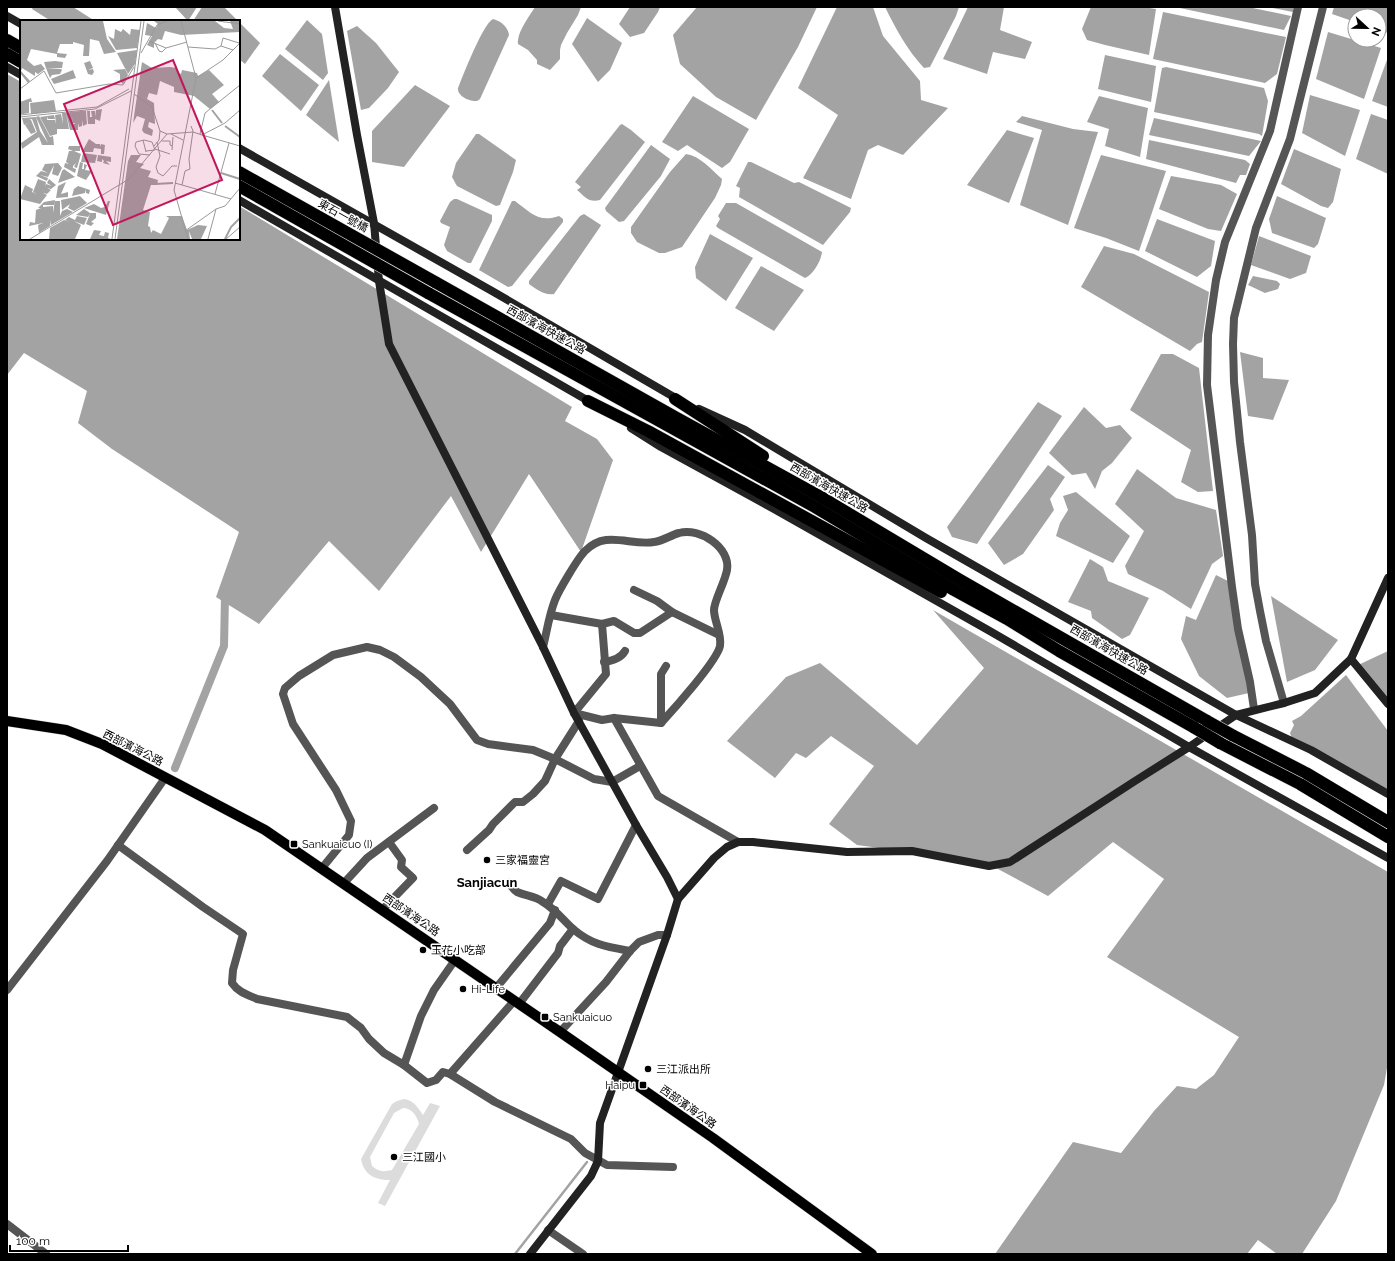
<svg xmlns="http://www.w3.org/2000/svg" width="1395" height="1261" font-family="Raleway,'Noto Sans TC',sans-serif">
	<style>
		.green { fill: #dcdcdc; fill-rule: evenodd }
		.water { fill: #a3a3a3 }
		.lines { fill: none; stroke-linecap: round; stroke-linejoin: round }
		.stream { stroke: #a3a3a3; stroke-width: 2.5 }
		.canal { stroke: #a3a3a3; stroke-width: 8 }
		.primary-casing { stroke: #dbdbdb; stroke-width: 11 }
		.highway-casing { stroke: #dbdbdb; stroke-width: 13 }
		.street { stroke: #555; stroke-width: 8 }
		.secondary { stroke: #222; stroke-width: 8 }
		.primary { stroke: #000; stroke-width: 10 }
		.highway { stroke: #000; stroke-width: 12 }
		.highway-bridge-casing { stroke: #dbdbdb; stroke-width: 13; stroke-linecap: butt }
		.highway-bridge { stroke: #000; stroke-width: 12 }
		.poi-dot { fill: #000; stroke: #fff; stroke-width: 1.5 }
		.labels { text-anchor: middle; dominant-baseline: central; stroke-width: 3; stroke-linejoin: round; paint-order: stroke }
		.street-label { font-size: 11px; fill: #000; stroke: #fff }
		.poi-label { font-size: 11px; fill: #000; stroke: #fff; text-anchor: start }
		.quarter-label { font-size: 13px; font-weight: bold; fill: #000; stroke: #fff }
		.inset-river { fill: none; stroke: #a3a3a3; stroke-width: 2 }
		.inset-road { fill: none; stroke: #999; stroke-width: 1 }
		.view { fill: #c2185b; fill-opacity: 0.15; stroke: #c2185b; stroke-width: 2 }
		.inset-edge { fill: none; stroke: #000; stroke-width: 2 }
	</style>
	<rect width="100%" height="100%" fill="#fff"/>
	<!-- green -->
	<path class="green" d="M404 1099C414 1100 418 1108 423 1115L430 1103 440 1106 385 1206 378 1203 390 1180C375 1180 364 1175 361 1159L392 1104 397 1101ZM403 1108C412 1108 417 1116 419 1124L392 1170C384 1172 379 1172 372 1166L370 1157 394 1113Z"/>
	<!-- water -->
	<g class="water">
		<polygon points="33,7 73,7 95,21 51,21 32,9"/>
		<polygon points="175,7 197,7 188,21"/>
		<polygon points="202,7 224,7 238,21 193,21"/>
		<path d="M535 7H581L578 15 567 33 561 45 560 50V59L550 70 537 64V60L528 50 518 44C517 32 529 17 535 7Z"/>
		<polygon points="630,7 660,7 658,12 644,33 630,37 619,24"/>
		<polygon points="697,7 817,7 798,47 756,120 716,97 680,64 673,35"/>
		<polygon points="837,7 873,7 883,36 920,81 921,100 948,108 903,155 878,145 868,150 851,199 803,178 838,115 798,88"/>
		<path d="M885 7H959L956 16 930 67 924 68C907 50 896 29 885 7Z"/>
		<polygon points="968,7 1004,7 1000,30 1032,42 1025,59 993,52 987,74 943,59"/>
		<polygon points="1091,7 1143,7 1156,9 1149,55 1105,45 1087,40 1082,29"/>
		<polygon points="1175,7 1248,7 1291,16 1284,30"/>
		<polygon points="1268,7 1294,7 1293,12"/>
		<polygon points="1334,7 1388,7 1388,33 1379,30 1379,16 1355,16 1355,22 1332,14"/>
		<polygon points="1163,12 1286,37 1277,74 1265,83 1153,59"/>
		<polygon points="587,18 622,43 610,70 598,82 572,44"/>
		<path d="M493 19C501 21 508 27 509 35L480 99 477 101C470 102 457 96 458 88 463 75 483 24 493 19Z"/>
		<polygon points="307,20 322,34 328,73 323,80 285,49"/>
		<polygon points="239,22 260,43 245,64 239,59"/>
		<polygon points="357,26 376,43 399,72 388,88 369,108 361,110 347,31"/>
		<polygon points="1328,32 1381,48 1364,99 1316,79"/>
		<polygon points="280,54 319,85 301,111 262,76"/>
		<polygon points="1105,55 1156,66 1151,102 1098,89"/>
		<polygon points="1388,57 1388,107 1372,101"/>
		<polygon points="1166,67 1264,88 1268,101 1262,136 1259,134 1154,112 1162,68"/>
		<polygon points="7,74 21,82 21,239 239,239 239,206 572,407 565,421 597,439 613,460 581,552 529,474 481,552 451,496 379,591 329,541 259,624 216,597 239,532 112,449 78,423 87,391 24,353 7,375"/>
		<polygon points="329,80 339,142 306,115"/>
		<polygon points="415,85 450,106 404,167 372,162 372,131"/>
		<polygon points="1310,95 1360,110 1345,156 1302,133"/>
		<polygon points="693,96 749,129 730,162 722,168 687,145 678,151 662,142"/>
		<polygon points="1099,96 1148,108 1140,157 1105,146 1109,129 1087,122"/>
		<polygon points="1371,114 1388,120 1388,174 1356,159"/>
		<polygon points="1022,116 1073,129 1098,132 1068,225 1020,205 1042,130 1016,122"/>
		<polygon points="1154,118 1261,141 1249,156 1149,135"/>
		<path d="M622 124 631 130 645 142 600 200C589 203 585 197 577 190L581 187 575 182 620 125Z"/>
		<polygon points="1007,130 1034,138 1009,203 967,185"/>
		<polygon points="476,134 479,134 516,160 513,172 500,205 496,206 457,186 452,177 456,163"/>
		<polygon points="1149,140 1245,160 1250,164 1246,175 1240,175 1236,183 1146,159"/>
		<polygon points="651,145 670,159 661,176 624,221 619,222 606,211 605,208"/>
		<polygon points="1294,149 1341,169 1333,202 1328,208 1321,206 1281,184"/>
		<path d="M686 154C700 156 711 169 722 179L721 185 715 198 682 247 665 253H659L637 242 631 233V227L670 172Z"/>
		<polygon points="1101,155 1166,171 1139,251 1106,238 1074,228"/>
		<polygon points="748,162 751,162 794,183 799,182 851,208 850,212 823,245 739,197 740,188 736,186"/>
		<polygon points="1171,176 1221,185 1237,194 1221,231 1208,229 1159,209"/>
		<polygon points="1277,196 1326,218 1318,244 1314,248 1272,233 1269,219"/>
		<polygon points="454,199 457,199 492,215 492,221 471,263 468,263 447,251 444,245 450,227 441,223 440,221 450,202"/>
		<path d="M512 201H515C531 213 539 223 559 216L563 219V222L512 286 508 287 479 270Z"/>
		<path d="M726 203H736L822 252C821 261 813 275 805 278L718 228 716 226 720 219 718 216Z"/>
		<path d="M584 214 601 225 600 227 554 294C545 296 536 289 529 284V281L580 216Z"/>
		<polygon points="1157,219 1215,241 1211,266 1197,277 1145,251"/>
		<polygon points="710,234 753,258 726,301 696,278 695,267"/>
		<polygon points="1259,236 1311,256 1306,273 1290,279 1251,265"/>
		<polygon points="1104,246 1134,254 1209,292 1202,342 1197,344 1190,351 1081,287"/>
		<polygon points="761,266 804,290 774,331 735,308"/>
		<polygon points="1253,276 1277,281 1280,284 1278,289 1265,293 1248,285"/>
		<polygon points="1240,352 1263,358 1263,378 1289,380 1273,420 1248,416"/>
		<polygon points="1161,354 1173,354 1199,368 1213,491 1198,492 1181,482 1191,450 1130,410"/>
		<polygon points="1038,402 1062,416 977,544 952,537 947,527"/>
		<polygon points="1084,407 1106,428 1120,425 1132,438 1112,463 1102,471 1095,489 1086,473 1072,475 1049,453"/>
		<polygon points="1048,465 1065,477 1050,499 1054,510 1023,554 1004,565 988,543"/>
		<polygon points="1137,469 1176,498 1216,510 1223,556 1212,564 1191,609 1163,591 1128,574 1125,566 1144,531 1115,504"/>
		<polygon points="1076,492 1130,536 1113,563 1056,536 1060,523 1068,510 1063,496"/>
		<polygon points="1090,559 1103,567 1108,581 1149,598 1130,635 1122,639 1092,618 1091,611 1068,602"/>
		<polygon points="1216,575 1228,581 1249,693 1227,698 1199,676 1181,639 1186,616 1196,620"/>
		<polygon points="1271,596 1338,640 1315,670 1287,682"/>
		<polygon points="933,610 1388,872 1388,1062 1384,1085 1336,1201 1302,1254 1277,1254 1258,1240 1247,1254 995,1254 1073,1142 1121,1153 1154,1111 1177,1086 1196,1089 1214,1075 1239,1037 1107,957 1164,879 1113,842 1048,896 985,862 857,845 829,824 874,766 831,736 806,758 796,753 775,778 727,741 786,677 820,663 917,745 984,668"/>
		<polygon points="1388,651 1388,708 1356,666"/>
		<polygon points="1346,675 1388,731 1388,796 1293,742 1290,733 1294,725 1292,721 1301,716"/>
	</g>
	<g class="lines">
		<!-- stream -->
		<polyline class="stream" points="515,1254 587,1162"/>
		<!-- canal -->
		<polyline class="canal" points="175,768 224,646 225,596 226,593"/>
		<!-- primary casing -->
		<g class="primary-casing">
			<polyline id="primary" points="7,721 66,730 102,744 265,830 560,1032 713,1138 872,1254"/>
		</g>
		<!-- highway casing -->
		<g class="highway-casing">
			<g id="highway">
				<polyline points="7,40 21,48"/>
				<polyline points="7,54 21,62"/>
				<polyline points="435,282 675,417 821,497 960,580 1207,721"/>
				<polyline points="428,293 815,507 954,590 1007,619 1059,651 1195,728"/>
				<polyline points="675,399 763,456"/>
				<polyline points="588,401 648,431 941,592"/>
				<polyline points="1232,735 1306,773 1388,822"/>
				<polyline points="1220,743 1300,784 1388,837"/>
			</g>
		</g>
		<!-- street -->
		<g class="street">
			<polyline points="634,590 657,601 672,612"/>
			<polyline points="551,615 602,624 614,621 634,633 640,633 672,612 719,635"/>
			<path d="M543 647C547 631 549 615 555 600 559 590 578 558 585 551 591 545 598 541 606 540 622 538 638 545 654 542 663 541 671 535 679 533 700 527 731 548 727 570 725 582 714 601 714 610 714 621 722 634 720 646 717 661 673 710 661 723L614 718 602 720 574 713 606 674 602 624"/>
			<path d="M604 662C612 661 621 658 625 651"/>
			<polyline points="1284,703 1266,641 1260,611 1255,584 1252,535 1240,442 1234,382 1233,344 1234,318 1256,228 1290,139 1323,7"/>
			<polyline points="1254,709 1250,682 1238,629 1232,587 1207,385 1208,335 1216,280 1225,242 1270,131 1298,7"/>
			<polyline points="614,718 658,796 738,842"/>
			<polyline points="661,723 661,674 666,666"/>
			<path d="M118 845 203 907 243 934 233 970 232 983C238 992 248 995 257 999L347 1017 361 1028 369 1039 384 1053 404 1065 427 1083 436 1080 443 1072 450 1074 495 1102 571 1139 585 1153 607 1165 673 1167"/>
			<polyline points="467,850 489,830 493,824 515,802 523,802 533,794 545,781 555,759 579,721"/>
			<polyline points="322,868 349,835 351,821 336,790 293,724 283,694 285,688 299,676 333,655 367,647 380,650 394,657 421,677 450,704 477,740 488,744 533,750 555,759 594,779 612,782 640,766"/>
			<polyline points="344,883 367,858 434,808"/>
			<path d="M509 883C511 886 514 890 517 892 526 896 535 896 543 902 555 909 563 920 573 929 592 945 607 947 630 951"/>
			<polyline points="548,904 561,881 598,899 636,825"/>
			<polyline points="382,910 413,878 401,867 402,860 389,842"/>
			<polyline points="496,988 550,923 555,910"/>
			<polyline points="7,990 107,861 165,778"/>
			<polyline points="519,1004 558,953 560,946 573,929"/>
			<polyline points="560,1032 606,982 630,951 639,942 658,935 667,935"/>
			<polyline points="404,1065 421,1016 434,990 455,960"/>
			<polyline points="450,1074 514,1001"/>
			<polyline points="7,1224 46,1254"/>
			<polyline points="548,1230 583,1254"/>
		</g>
		<!-- secondary -->
		<g class="secondary">
			<polyline points="335,7 357,135 374,223 379,281 389,344 543,647 574,713 636,825 667,877 678,899"/>
			<polyline points="7,16 21,24"/>
			<polyline points="7,67 21,75"/>
			<polyline points="239,148 492,291 679,400"/>
			<polyline points="239,200 592,403"/>
			<polyline points="699,409 745,430 926,538 1236,715 1311,750 1388,794"/>
			<polyline points="631,428 661,447 774,509 988,630 1189,747 1388,858"/>
			<polyline points="1388,578 1351,659 1388,704"/>
			<polyline points="530,1254 591,1176 598,1161 600,1123 667,935 678,899 714,858 727,847 738,842 753,842 847,852 912,851 989,866 1010,862 1135,781 1189,747 1236,715 1284,703 1315,693 1351,659"/>
		</g>
		<!-- primary -->
		<use href="#primary" class="primary"/>
		<!-- highway -->
		<use href="#highway" class="highway"/>
		<!-- highway-bridge casing -->
		<g class="highway-bridge-casing">
			<g id="highway-bridge">
				<polyline points="239,172 435,282"/>
				<polyline points="239,186 428,293"/>
				<polyline points="1207,721 1232,735"/>
				<polyline points="1195,728 1220,743"/>
			</g>
		</g>
		<!-- highway-bridge -->
		<use href="#highway-bridge" class="highway-bridge"/>
	</g>
	<!-- markers -->
	<g class="poi-dot">
		<rect x="290" y="840" width="8" height="8" rx="2"/>
		<circle cx="487" cy="860" r="4"/>
		<circle cx="423" cy="950" r="4"/>
		<circle cx="463" cy="989" r="4"/>
		<rect x="541" y="1013" width="8" height="8" rx="2"/>
		<circle cx="648" cy="1069" r="4"/>
		<rect x="639" y="1081" width="8" height="8" rx="2"/>
		<circle cx="394" cy="1157" r="4"/>
	</g>
	<g class="labels">
		<!-- street labels -->
		<g class="street-label">
			<text transform="translate(343 216) rotate(29)">東石一號橋</text>
			<text transform="translate(546 330) rotate(29)">西部濱海快速公路</text>
			<text transform="translate(829 488) rotate(30)">西部濱海快速公路</text>
			<text transform="translate(1109 650) rotate(30)">西部濱海快速公路</text>
			<text transform="translate(133 748) rotate(27)">西部濱海公路</text>
			<text transform="translate(411 915) rotate(34)">西部濱海公路</text>
			<text transform="translate(688 1107) rotate(35)">西部濱海公路</text>
		</g>
		<!-- poi labels -->
		<g class="poi-label">
			<text x="302" y="844">Sankuaicuo (I)</text>
			<text x="495" y="860">三家福靈宮</text>
			<text x="431" y="950">玉花小吃部</text>
			<text x="471" y="989">Hi-Life</text>
			<text x="553" y="1017">Sankuaicuo</text>
			<text x="656" y="1069">三江派出所</text>
			<text x="635" y="1085" text-anchor="end">Haipu</text>
			<text x="402" y="1157">三江國小</text>
		</g>
		<!-- quarter labels -->
		<g class="quarter-label">
			<text x="487" y="882">Sanjiacun</text>
		</g>
	</g>
	<!-- overview -->
	<g transform="translate(20 20)">
		<rect width="220" height="220" fill="#fff"/>
		<path d="M0 1H83L87 19 96 32 84 34 79 21 70 19 69 36H63L64 25 53 22V24H40L37 33 47 34 45 38 37 37V34L11 29 7 40 14 46 21 44 25 49 18 54 15 52V56L2 48 1 51 10 61 8 63 0 53ZM134 1H195L204 8 213 9 210 1H219L220 12 161 15 145 11 142 20 138 19 134 23V28L127 25 132 16 125 15 127 3 136 8 138 4ZM95 9 101 12 103 9 110 15 111 9 120 10 117 28 96 30 88 16 94 19ZM117 30 115 44 108 54 97 33ZM70 41 73 48 68 50 73 49 74 52 72 55 68 54 64 43ZM24 42 35 41 43 42 42 48H26ZM122 42 132 48 150 47 157 48V52L161 54 162 50 177 53 178 56 189 50 204 65 192 74 199 82 190 89 174 76 154 72V67L140 61 137 75 129 73 127 79 134 83 135 104 129 102 128 107 133 110 132 116 124 113 122 110 125 99 117 96 113 103ZM26 48 41 49 42 50 40 54 32 55 30 58ZM105 49 108 55 103 64 100 61V54L93 50ZM53 50 56 58 34 64 31 59ZM11 78 12 82H9V93L3 94 2 90 3 94H0V82ZM34 80 36 91 11 94 10 83ZM82 89 80 101 75 99V104H68L67 91H70V97H72L71 91H75V97L76 90ZM61 91H66L67 104 63 106V100L62 106 59 107 58 103V110H50L46 93 51 92 53 104 56 103H53L51 92 61 91 62 98ZM42 93H46L49 109H37V114L30 116 20 97 34 95 35 99H28V96L27 100H35L36 104 35 95 41 94 43 104ZM19 96 30 117 33 116 34 125H22L19 117 2 129 1 123 17 112 12 99 9 100H11L16 112 11 114 5 105 9 103 4 105 2 98 16 97 20 111 28 123 16 97ZM69 119 76 124H80L81 127V124L85 125 84 134H81V129L74 128 73 132H62ZM49 126H60V131H54L61 134 57 148 54 147 56 143 53 146V148L56 149 55 153 44 147 45 143 49 144 46 142 49 131H53L48 129ZM63 133 77 135 75 143 61 142ZM78 135 91 137V142L86 141 90 145 83 143 84 141 82 139V142L77 141ZM111 135H121L116 142 124 144 120 148 131 151 128 157 138 160 137 165H131L123 190 130 192 128 206 130 207 131 213 133 210 141 214 149 198 146 196H162L167 210 178 205 187 206 181 219H172L169 211 170 219H97L108 141ZM60 142 63 143 62 149H64V144L67 145 65 150 72 151 66 160 57 156ZM38 143 42 148 38 156 32 154 34 145 28 157 20 155 28 158 27 161 16 156 21 151 28 153 22 150 25 144ZM44 149 55 157 38 163 42 151ZM18 159 26 162 25 167 26 164 32 166 27 163 29 159 36 165 31 169 27 168 31 170 27 174 23 173 27 175 20 184 0 179 5 165 13 169 12 172 17 174 13 172ZM46 162 41 174 48 172V177L36 178 38 166ZM58 166 70 170 69 174 66 173V169L65 173 52 176 54 169ZM60 176 67 183 54 191 48 188 50 184 42 190 41 180ZM35 180 34 185H23V187L33 186V193H37H33L34 186 35 181H40V196L42 191 47 189 53 192 31 205V200L30 206 19 213 18 205 23 203 9 206 10 202 15 203 16 190 21 188H18L24 182ZM88 181H90L86 195 64 188 74 184 81 188 85 187ZM64 189 70 193H76V198L71 202 74 203 71 206 66 204 70 194 68 197 56 195ZM57 196 67 198 64 205 54 201 61 205 55 219H29L30 208 44 200 51 202 45 200 49 197 55 200ZM74 210 81 211 79 215 84 216 85 212 89 213 88 218 91 219H70Z" fill="#a3a3a3"/>
		<path class="inset-river" d="M192 90 202 103M205 106 220 117M201 153 220 159M135 164 153 163M205 219 211 207 220 198"/>
		<path class="inset-road" d="M161 1 176 58 154 170 168 219M198 1 220 4M129 21 146 28 167 22M135 23 139 31 142 32 146 28M201 26 213 30M168 27 195 29 201 26 203 18 219 23M121 33 137 5 147 1M176 58 203 40 220 23M0 69 24 51 36 73 89 64 103 65 114 47M114 74 132 87 140 111 147 114M0 95 77 87 109 69M0 97 75 89 111 71M151 114 163 120M180 114 185 93 220 65M182 115 220 126M123 120 126 132M142 121H150V125L152 126M137 122 140 136 136 147 138 153 143 156 152 146H157M134 126 139 120 140 111M135 129 150 134M152 130 153 117M126 131 135 130 132 122 124 120 116 122 115 126 119 134 130 135M155 163 211 179M162 165 165 151 170 149 169 139 173 111 171 106M195 174 209 123M165 211 196 189M10 219 109 159 147 114 173 112 182 115 205 103 220 90M92 219 121 1M95 219 124 1M188 219 196 189 205 186 220 168M206 219 220 207"/>
		<path class="view" d="M153 40 202 160 93 205 44 84Z"/>
		<rect width="220" height="220" class="inset-edge"/>
	</g>
	<!-- border -->
	<rect width="1395" height="1261" fill="none" stroke="#000000" stroke-width="16"/>
	<!-- north arrow -->
	<g transform="translate(1367 28) rotate(112)"><circle r="19" fill="#ffffff" stroke="#999999"/>
	<path d="M0-3L7 15L0 10L-7 15Z" fill="#000000"/>
	<text y="-6" font-size="11" font-weight="bold" text-anchor="middle" fill="#000000">N</text>
	</g>
	<!-- scale -->
	<path d="M10 1245v6h118v-6" fill="none" stroke="#000000" stroke-width="2"/>
	<text x="16" y="1245" font-size="12" fill="#000000" stroke="#ffffff" stroke-width="3" paint-order="stroke">100 m</text>
</svg>
